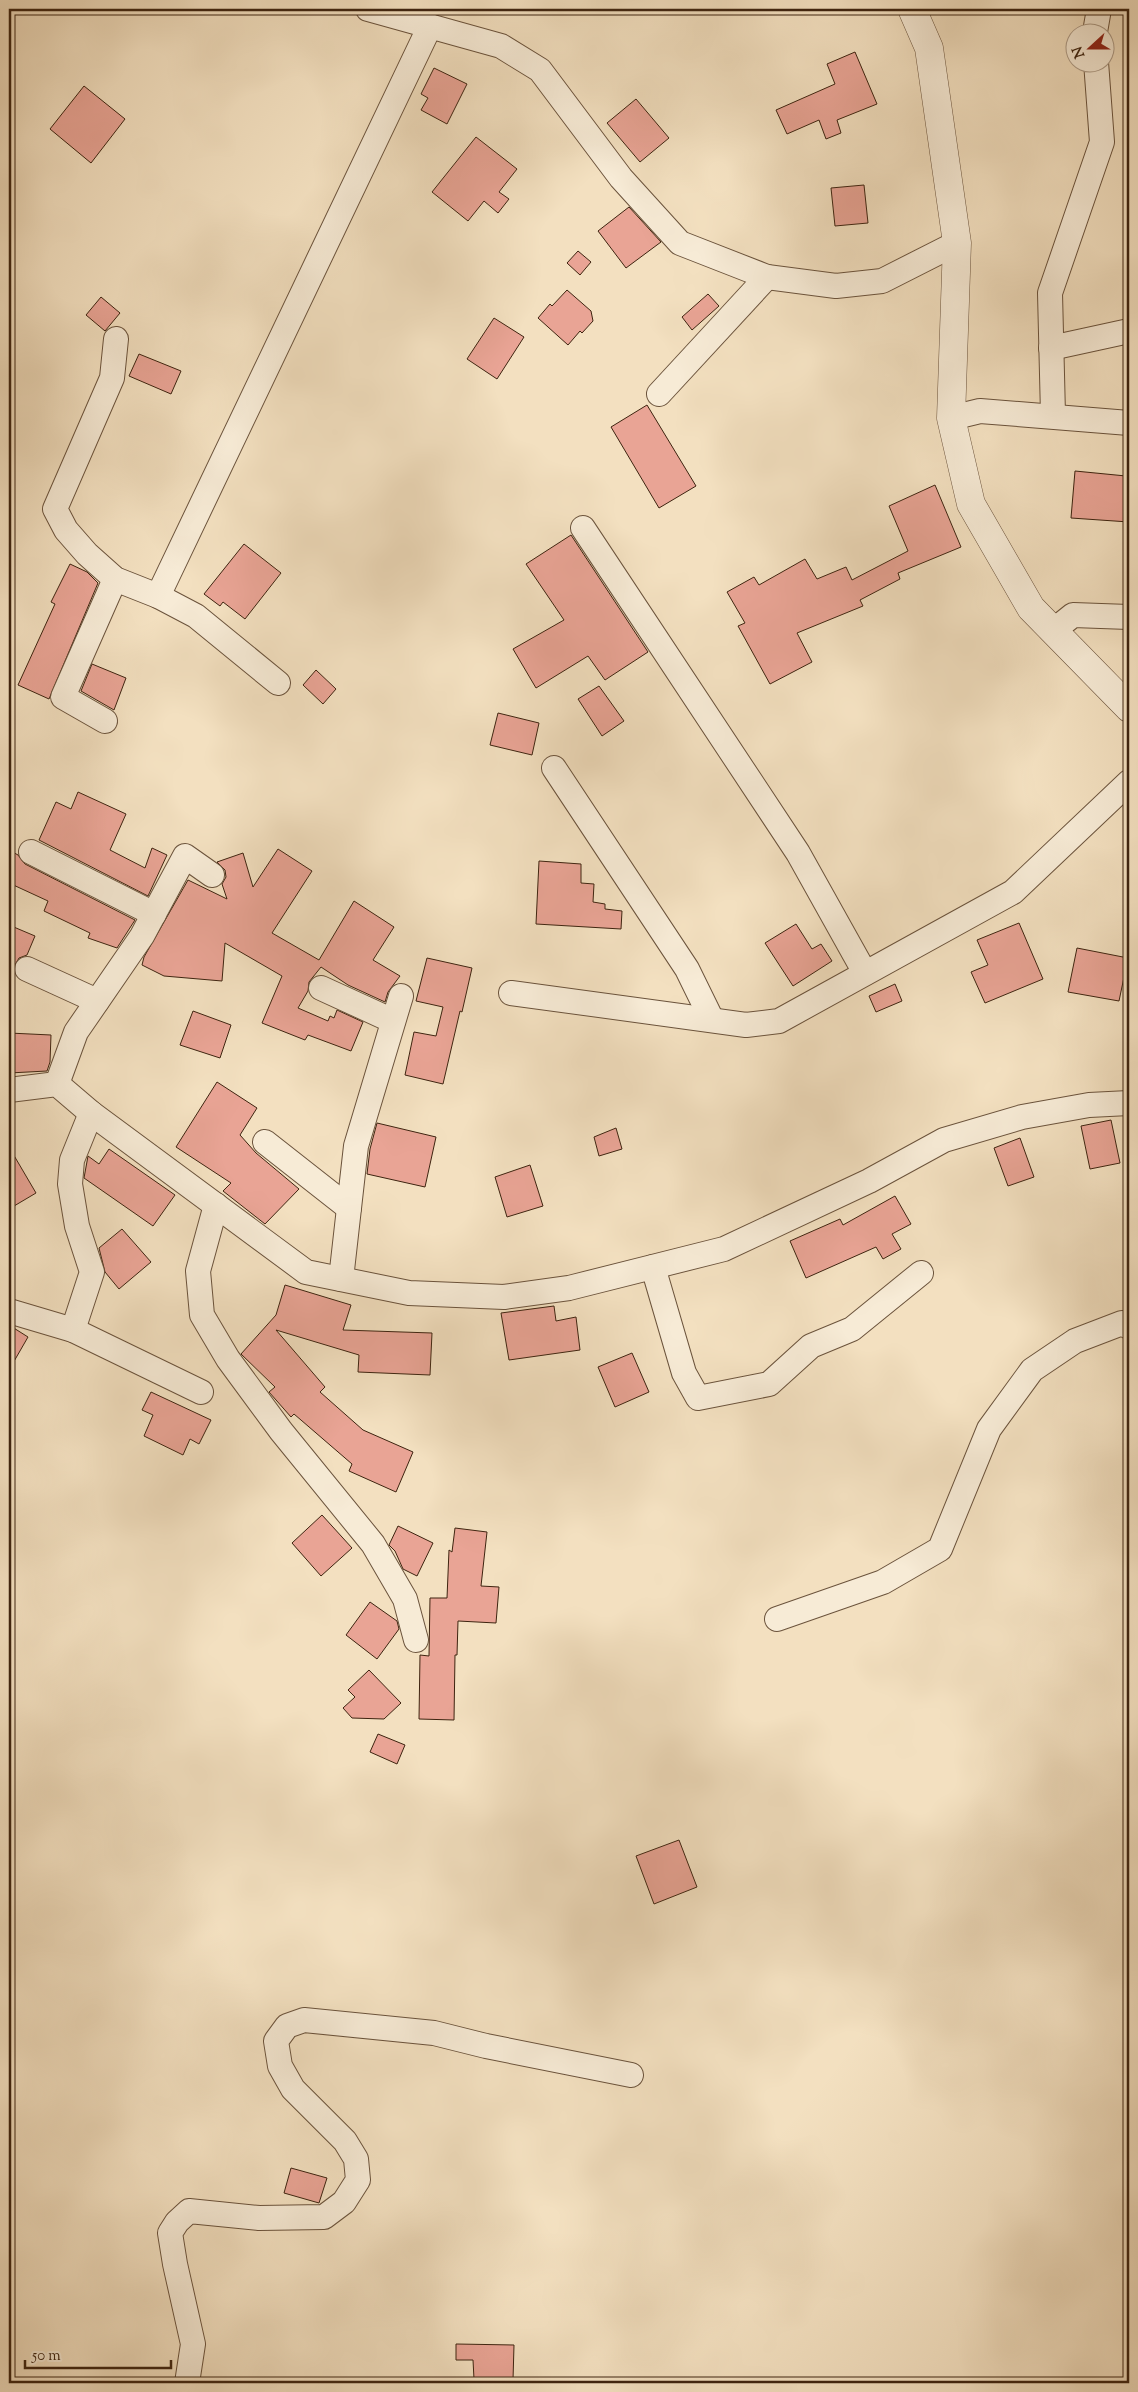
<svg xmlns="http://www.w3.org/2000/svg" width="1138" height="2392" font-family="'Sorts Mill Goudy',serif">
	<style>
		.building { fill: #e9a495; stroke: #3e2410 }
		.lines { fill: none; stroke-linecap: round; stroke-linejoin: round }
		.minor-casing { stroke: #6b533c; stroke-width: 26 }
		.tertiary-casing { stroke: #6b533c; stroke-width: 29 }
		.minor { stroke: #f7ebd6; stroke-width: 24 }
		.tertiary { stroke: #f7ebd6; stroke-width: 28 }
	</style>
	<rect width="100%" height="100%" fill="#f3e0c0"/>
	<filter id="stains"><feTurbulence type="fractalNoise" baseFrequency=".004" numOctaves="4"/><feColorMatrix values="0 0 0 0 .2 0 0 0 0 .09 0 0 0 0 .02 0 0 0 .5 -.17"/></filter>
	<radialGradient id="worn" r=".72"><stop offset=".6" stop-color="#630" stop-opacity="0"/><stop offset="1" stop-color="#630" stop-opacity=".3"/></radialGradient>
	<!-- building -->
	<g class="building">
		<polygon points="855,52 877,104 837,120 841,133 826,139 819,120 787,134 776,110 835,84 827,64"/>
		<polygon points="434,68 467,84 447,124 421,110 428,98 421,94"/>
		<polygon points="84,86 125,119 91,163 50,129"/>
		<polygon points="636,99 669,138 640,162 607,123"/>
		<polygon points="476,137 517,169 499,192 509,199 498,213 484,201 468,221 432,192"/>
		<polygon points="864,185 868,223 835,226 831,188"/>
		<polygon points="629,207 661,242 626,268 598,231"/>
		<polygon points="578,251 591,262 580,275 567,263"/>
		<polygon points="567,290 591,311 593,321 582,333 580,331 568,345 538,318 550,304 552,306"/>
		<polygon points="708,294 719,306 692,330 682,317"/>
		<polygon points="101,297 120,313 105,331 86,315"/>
		<polygon points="494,318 524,337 497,379 467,359"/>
		<polygon points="139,354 181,371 171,394 129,376"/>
		<polygon points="647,405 696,486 659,508 611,427"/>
		<polygon points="1075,471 1126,476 1124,503 1129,504 1129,522 1071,518"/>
		<polygon points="935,485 961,547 898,573 900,579 860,600 863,606 797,633 812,662 770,684 738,626 745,623 727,592 754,577 759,585 805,559 817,579 846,567 852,580 908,551 889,506"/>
		<polygon points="571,535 648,652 605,680 588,656 536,688 513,649 564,620 526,564"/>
		<polygon points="244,544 281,573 245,619 223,602 220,606 204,594"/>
		<polygon points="70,564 87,572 98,583 49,699 18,685 55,604 51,602"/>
		<polygon points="92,664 126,678 114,710 81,691"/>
		<polygon points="316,670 336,689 323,704 303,685"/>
		<polygon points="599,686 624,721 602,736 578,699"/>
		<polygon points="498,713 539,723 532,755 490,745"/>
		<polygon points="78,792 126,814 110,850 145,868 152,848 167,855 148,896 39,840 56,802 71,809"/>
		<polygon points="278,849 312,871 272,933 319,960 354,901 394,927 373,960 400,976 388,992 385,1002 348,985 321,967 309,982 308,991 298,1008 328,1021 330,1016 334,1018 337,1010 363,1022 351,1051 308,1035 305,1040 262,1023 282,976 225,943 222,981 164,976 142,965 144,957 188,880 227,899 222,884 226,877 225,870 217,862 243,853 253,887"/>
		<polygon points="9,850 18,855 25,864 135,920 117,948 88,938 90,933 44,911 48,901 9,883"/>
		<polygon points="539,861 581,864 581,883 594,884 593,902 605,904 605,909 622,911 621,929 536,924"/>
		<polygon points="1019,923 1043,979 985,1003 971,972 988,965 977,940"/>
		<polygon points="796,924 812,949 821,944 832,961 793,986 765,943"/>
		<polygon points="9,925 35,936 27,955 19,958 14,967 9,965"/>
		<polygon points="1077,948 1128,958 1119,1001 1068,992"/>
		<polygon points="427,958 472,968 462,1012 460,1011 443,1084 405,1075 414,1032 436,1036 443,1007 416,1001"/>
		<polygon points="895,984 902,1001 876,1012 869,996"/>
		<polygon points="193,1011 231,1025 220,1058 180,1045"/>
		<polygon points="9,1033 51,1035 50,1062 47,1071 9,1073"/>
		<polygon points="217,1082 257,1108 240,1135 256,1153 299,1189 265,1224 223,1191 231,1183 176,1147"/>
		<polygon points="1111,1120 1120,1163 1090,1169 1081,1126"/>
		<polygon points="377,1123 436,1137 425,1187 367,1174 370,1149"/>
		<polygon points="616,1128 622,1149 599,1156 594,1137"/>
		<polygon points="1020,1138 1034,1177 1008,1186 994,1148"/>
		<polygon points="9,1147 36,1193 9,1209"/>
		<polygon points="109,1149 175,1195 153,1226 84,1178 88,1156 99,1164"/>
		<polygon points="530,1165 543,1206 507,1217 495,1177"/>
		<polygon points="895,1196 911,1224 892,1234 901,1249 883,1259 876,1247 806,1278 790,1241 840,1219 843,1225"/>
		<polygon points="122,1229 151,1262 119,1289 105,1272 99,1248"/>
		<polygon points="285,1285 351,1305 343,1330 432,1333 430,1375 358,1372 359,1355 276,1330 325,1387 320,1392 363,1430 413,1452 396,1492 349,1471 352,1464 294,1414 291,1417 269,1392 275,1387 241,1354 276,1315"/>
		<polygon points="554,1306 556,1321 576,1317 580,1350 509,1360 501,1313"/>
		<polygon points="9,1325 28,1337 9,1370"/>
		<polygon points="632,1353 649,1392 615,1407 598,1367"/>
		<polygon points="151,1392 211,1420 199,1444 190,1439 183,1455 144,1436 153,1415 142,1410"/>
		<polygon points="322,1515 352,1548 321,1576 292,1543"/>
		<polygon points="398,1526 433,1543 417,1576 403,1569 395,1551 389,1545"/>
		<polygon points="455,1528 487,1532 481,1586 499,1587 496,1623 458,1621 457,1655 455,1655 454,1720 419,1719 420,1655 429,1656 430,1598 447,1598 449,1550 452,1552"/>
		<polygon points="370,1602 397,1621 399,1629 377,1659 346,1635"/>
		<polygon points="369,1670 401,1703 384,1719 352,1718 343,1708 355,1697 348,1690"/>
		<polygon points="378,1734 405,1745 397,1764 370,1752"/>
		<polygon points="679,1840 697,1887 654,1904 636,1856"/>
		<polygon points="291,2168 327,2178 319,2203 284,2193"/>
		<polygon points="456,2344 514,2345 513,2380 474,2379 473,2360 456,2360"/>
	</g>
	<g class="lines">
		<!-- minor casing -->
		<g class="minor-casing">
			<g id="minor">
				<polyline points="368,9 501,46 540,70 621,178 680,243 767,277 836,286 882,281 957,243"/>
				<polyline points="1095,32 1099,9"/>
				<polyline points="116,339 112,378 55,509 66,530 87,554 115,579 158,596 196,616 278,683"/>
				<polyline points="1051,348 1129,331"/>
				<polyline points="659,394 767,277"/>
				<polyline points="1053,415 1050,293 1102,142 1096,62"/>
				<polyline points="951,418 980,411 1129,423"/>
				<polyline points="583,528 798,853 865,973"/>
				<polyline points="158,596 430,26"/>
				<polyline points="1053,631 1073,615 1129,617"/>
				<polyline points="105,721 63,697 115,579"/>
				<polyline points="554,768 687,969 712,1020"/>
				<polyline points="31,852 154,914"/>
				<polyline points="27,969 97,1001"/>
				<polyline points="321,988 393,1021"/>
				<polyline points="511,993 746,1025 779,1021 1013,892 1129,782"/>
				<polyline points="57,1084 76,1032 142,936 185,856 212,875"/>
				<polyline points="9,1090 57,1084 91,1113 306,1272 409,1293 504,1297 569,1288 724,1249 869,1181 944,1140 1022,1117 1089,1105 1129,1103"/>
				<polyline points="265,1142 349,1208"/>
				<polyline points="216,1205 198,1271 202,1315 228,1359 281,1431 373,1544 405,1599 416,1640"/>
				<polyline points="653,1267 684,1373 698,1398 769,1384 811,1346 852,1329 921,1273"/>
				<polyline points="341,1279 356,1146 401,996"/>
				<polyline points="9,1311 73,1330 201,1392"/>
				<polyline points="73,1330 92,1272 77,1226 70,1184 72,1160 91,1113"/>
				<polyline points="777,1619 883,1582 940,1549 989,1429 1032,1370 1075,1341 1122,1323 1129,1327"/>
				<polyline points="187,2383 193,2344 175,2264 170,2233 177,2222 189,2211 259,2218 324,2217 344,2202 358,2180 356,2159 345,2141 293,2089 280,2066 276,2041 287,2026 304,2020 434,2033 486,2046 631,2075"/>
			</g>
		</g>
		<!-- tertiary casing -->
		<g class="tertiary-casing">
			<polyline id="tertiary" points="912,9 929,48 957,243 951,418 971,504 1031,608 1129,708"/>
		</g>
		<!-- minor -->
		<use href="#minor" class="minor"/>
		<!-- tertiary -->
		<use href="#tertiary" class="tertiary"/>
	</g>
	<!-- margin -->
	<rect width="1138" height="2392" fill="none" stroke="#f3e0c0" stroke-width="30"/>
	<rect x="10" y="10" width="1118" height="2372" fill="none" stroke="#3e2410" stroke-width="2.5"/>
	<rect x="15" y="15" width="1108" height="2362" fill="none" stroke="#3e2410"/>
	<!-- north arrow -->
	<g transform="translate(1090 48) rotate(249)"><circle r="24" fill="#f7ebd6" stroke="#ad9b87"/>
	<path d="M0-4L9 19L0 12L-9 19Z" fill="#8f2418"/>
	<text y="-8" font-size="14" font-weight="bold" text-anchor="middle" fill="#3e2410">N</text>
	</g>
	<!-- scale -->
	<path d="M25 2360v8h146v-8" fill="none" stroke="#3e2410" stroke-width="2.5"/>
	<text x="32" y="2360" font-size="15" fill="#3e2410" stroke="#f7ebd6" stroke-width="4" paint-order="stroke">50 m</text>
	<rect width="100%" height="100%" filter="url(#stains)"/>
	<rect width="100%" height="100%" fill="url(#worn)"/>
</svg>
